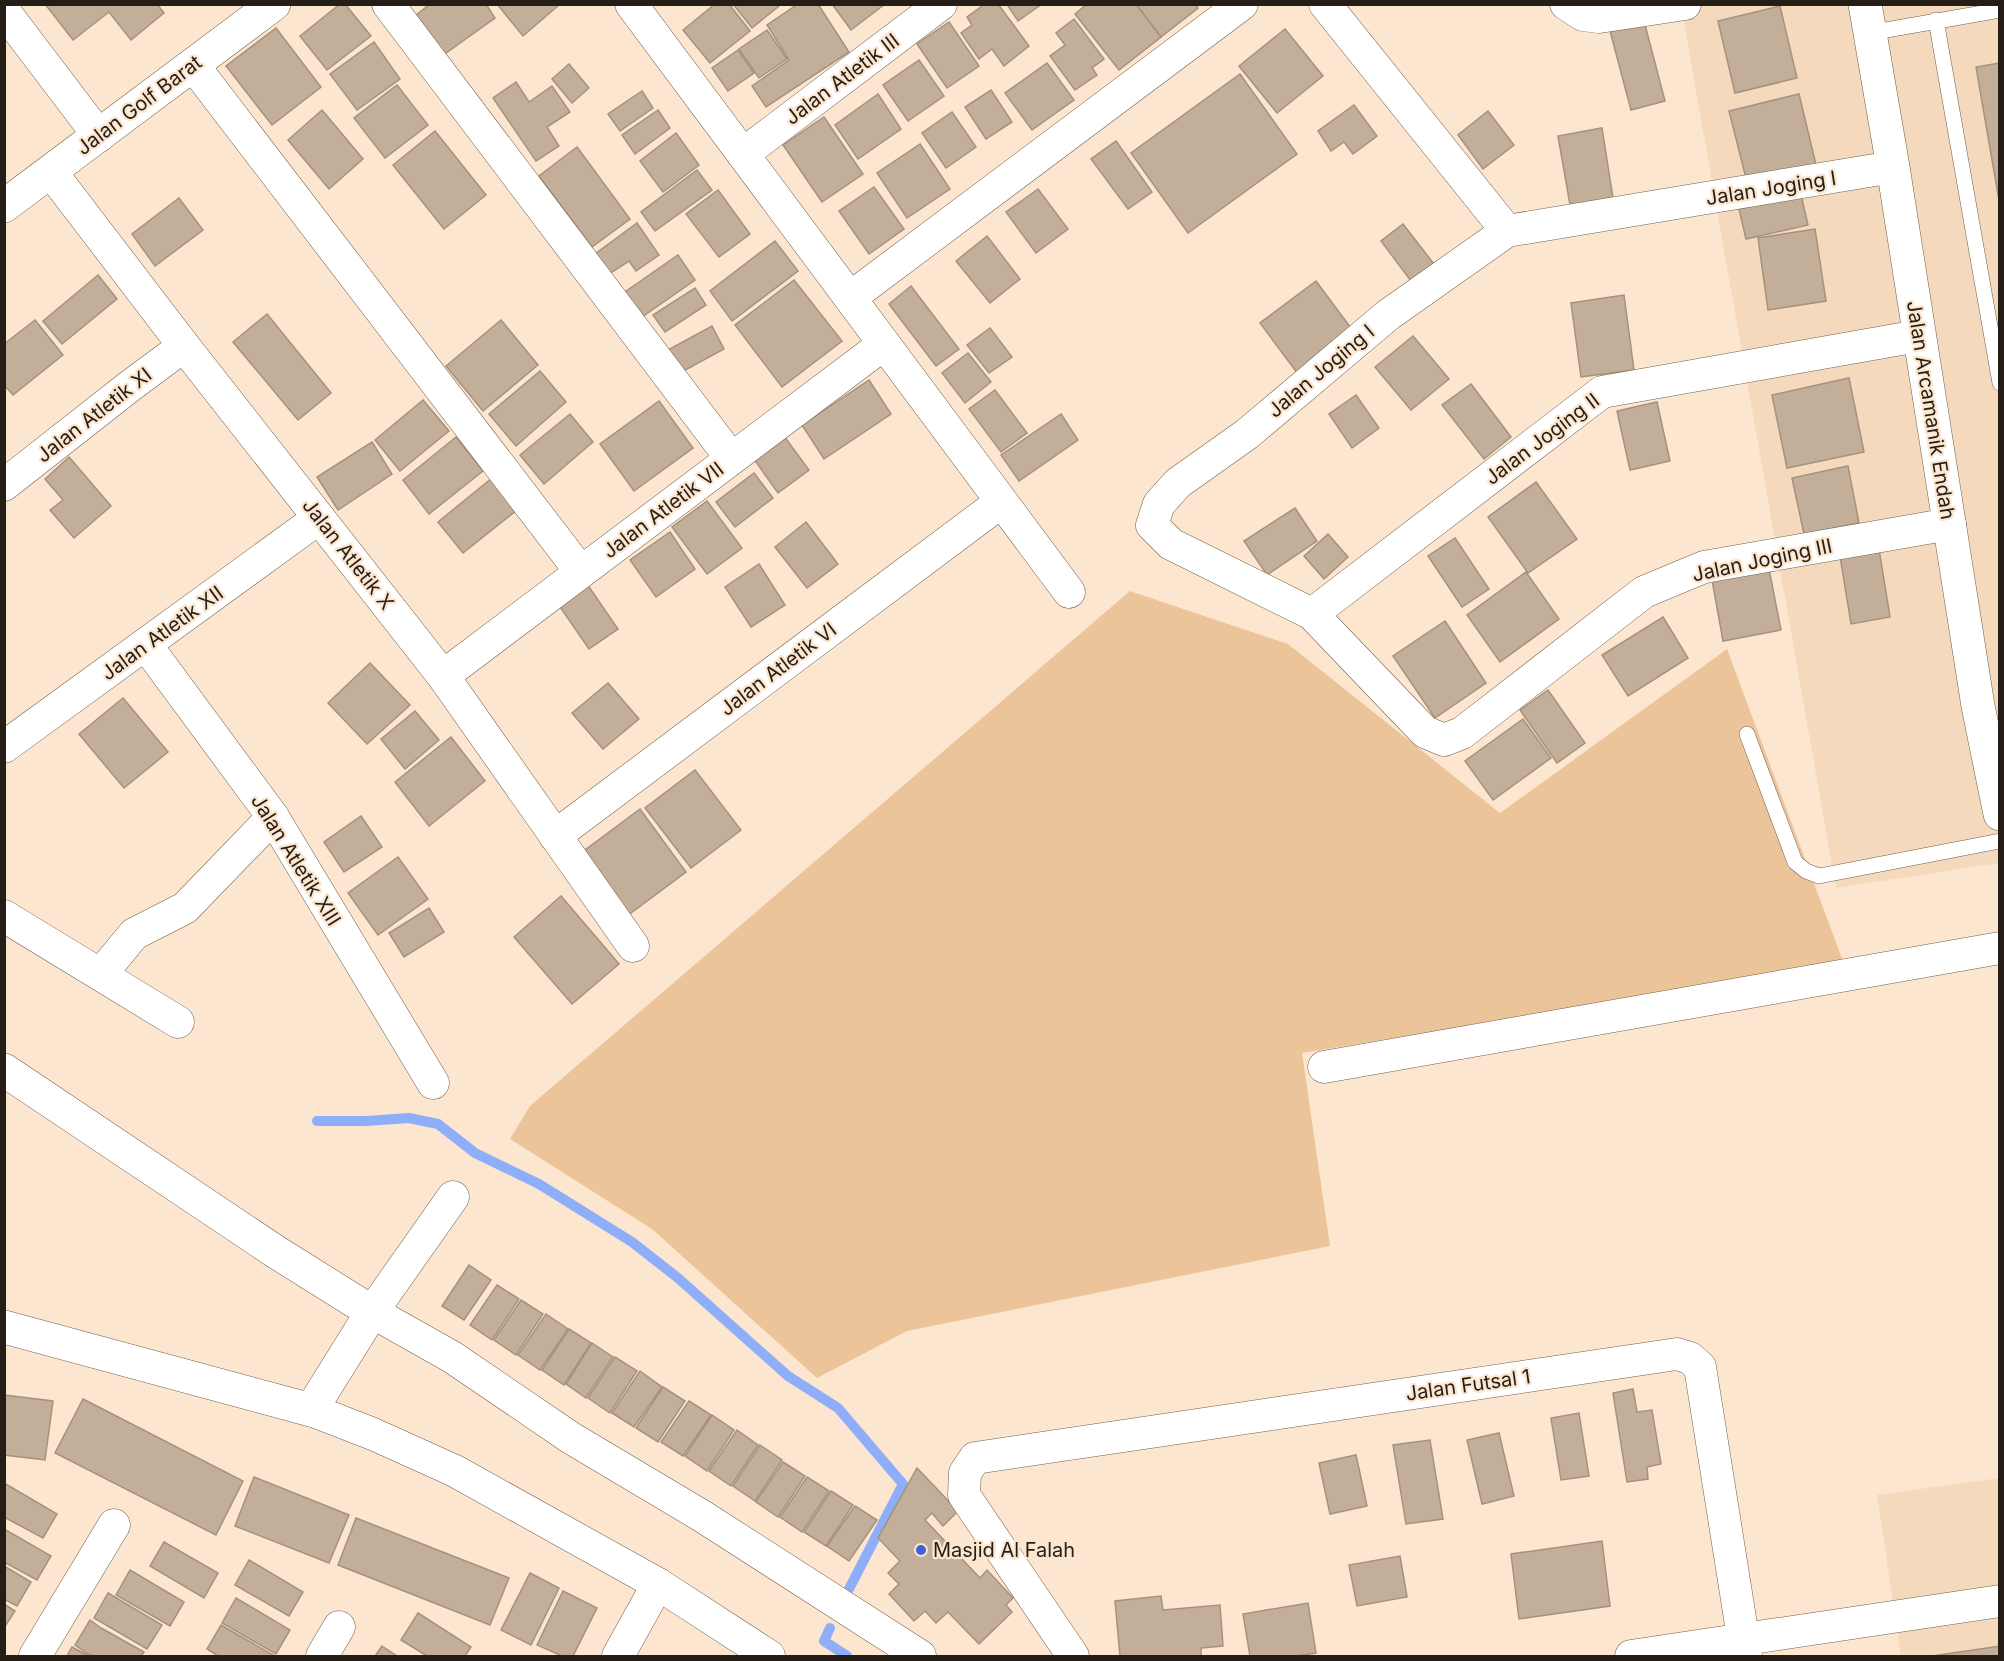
<svg xmlns="http://www.w3.org/2000/svg" width="2004" height="1661" font-family="Inter,sans-serif">
	<style>
		.built { fill: #f4d9bd }
		.green { fill: #ecc49a }
		.lines { fill: none; stroke-linecap: round; stroke-linejoin: round }
		.stream { stroke: #8faefa; stroke-width: 10 }
		.building { fill: #c3af99; stroke: #a5917d; stroke-width: 1.5 }
		.lane-casing { stroke: #715f4b; stroke-width: 16 }
		.street-casing { stroke: #715f4b; stroke-width: 33 }
		.secondary-casing { stroke: #715f4b; stroke-width: 34 }
		.primary-casing { stroke: #715f4b; stroke-width: 34 }
		.lane { stroke: #fff; stroke-width: 15 }
		.street { stroke: #fff; stroke-width: 32 }
		.secondary { stroke: #fff; stroke-width: 33 }
		.primary { stroke: #fff; stroke-width: 33 }
		.poi-dot { fill: #3e61d3; stroke: #fce6d0; stroke-width: 2 }
		.labels { text-anchor: middle; dominant-baseline: central; stroke-width: 4.5; stroke-linejoin: round; paint-order: stroke }
		.street-label { font-size: 20px; fill: #251e16; stroke: #fce6d0 }
		.poi-label { font-size: 20px; fill: #251e16; stroke: #fce6d0; text-anchor: start }
	</style>
	<rect width="100%" height="100%" fill="#fce6d0"/>
	<!-- built -->
	<g class="built">
		<polygon points="1681,5 1999,5 1999,863 1836,888"/>
		<polygon points="1999,1478 1999,1656 1901,1656 1877,1495"/>
	</g>
	<!-- green -->
	<polygon class="green" points="1130,591 1288,644 1500,813 1727,649 1844,964 1302,1053 1330,1246 907,1331 817,1378 652,1229 510,1139 530,1106"/>
	<g class="lines">
		<!-- stream -->
		<g class="stream">
			<polyline points="317,1121 366,1121 409,1118 438,1124 475,1153 539,1184 632,1242 678,1278 788,1376 838,1408 903,1484 849,1589"/>
			<polyline points="830,1628 824,1641 847,1656"/>
		</g>
	</g>
	<!-- building -->
	<g class="building">
		<polygon points="45,4 157,4 164,13 131,40 109,12 73,40"/>
		<polygon points="340,4 345,4 371,36 327,70 300,36"/>
		<polygon points="430,4 486,4 495,18 442,56 415,16"/>
		<polygon points="497,4 560,4 523,36"/>
		<polygon points="715,4 729,4 750,31 710,63 683,30"/>
		<polygon points="733,4 778,4 779,6 752,28"/>
		<polygon points="798,4 818,4 849,52 766,107 752,86 789,60 767,25"/>
		<polygon points="832,4 885,4 851,30"/>
		<polygon points="985,4 998,4 1029,46 1004,66 992,49 979,59 961,33 972,25 967,17"/>
		<polygon points="1011,4 1042,4 1018,21 1008,6"/>
		<polygon points="1087,4 1136,4 1161,37 1119,70 1075,14"/>
		<polygon points="1136,4 1195,4 1198,8 1161,37"/>
		<polygon points="1780,6 1797,78 1735,93 1718,21"/>
		<polygon points="1643,17 1665,101 1631,110 1609,27"/>
		<polygon points="1074,19 1104,59 1092,68 1097,75 1075,90 1050,56 1065,45 1056,33"/>
		<polygon points="949,22 979,66 947,88 917,44"/>
		<polygon points="276,28 321,87 272,125 226,66"/>
		<polygon points="1285,29 1323,76 1277,113 1239,66"/>
		<polygon points="767,30 787,59 759,78 739,49"/>
		<polygon points="374,42 400,79 357,110 330,74"/>
		<polygon points="738,50 754,73 728,91 712,68"/>
		<polygon points="919,60 944,96 908,121 883,85"/>
		<polygon points="1047,63 1074,100 1032,130 1005,93"/>
		<polygon points="2000,63 2000,206 1976,67"/>
		<polygon points="569,64 589,88 572,103 552,79"/>
		<polygon points="1240,74 1297,154 1188,233 1131,153"/>
		<polygon points="516,82 529,102 552,86 570,112 547,127 559,146 536,161 493,98"/>
		<polygon points="397,85 428,125 385,158 354,118"/>
		<polygon points="991,90 1012,122 986,139 965,107"/>
		<polygon points="642,91 653,108 620,131 608,114"/>
		<polygon points="878,94 901,129 858,159 835,125"/>
		<polygon points="1799,94 1817,169 1748,186 1729,111"/>
		<polygon points="1354,105 1377,136 1353,154 1344,142 1331,151 1318,131"/>
		<polygon points="322,110 363,159 329,189 288,140"/>
		<polygon points="658,110 670,128 635,154 622,135"/>
		<polygon points="1488,111 1514,145 1483,169 1458,135"/>
		<polygon points="952,112 976,147 946,168 922,133"/>
		<polygon points="824,117 863,174 822,202 783,145"/>
		<polygon points="1602,128 1613,198 1570,205 1558,136"/>
		<polygon points="435,131 486,195 444,229 393,165"/>
		<polygon points="676,133 699,165 663,192 640,161"/>
		<polygon points="1116,141 1152,192 1128,209 1091,159"/>
		<polygon points="920,144 950,189 907,218 877,173"/>
		<polygon points="577,147 630,219 592,247 539,176"/>
		<polygon points="697,170 712,190 655,231 641,212"/>
		<polygon points="874,187 904,229 869,254 839,211"/>
		<polygon points="1038,189 1068,229 1036,253 1006,212"/>
		<polygon points="718,190 750,234 719,257 686,214"/>
		<polygon points="1801,195 1808,225 1746,239 1739,209"/>
		<polygon points="179,198 203,230 155,266 132,234"/>
		<polygon points="637,223 659,255 636,271 629,261 609,274 595,254"/>
		<polygon points="1403,224 1434,264 1411,281 1381,241"/>
		<polygon points="1815,229 1826,301 1768,310 1758,238"/>
		<polygon points="987,236 1020,279 990,303 956,261"/>
		<polygon points="775,241 798,271 732,321 710,291"/>
		<polygon points="678,255 695,280 642,317 625,292"/>
		<polygon points="98,275 117,299 62,344 43,321"/>
		<polygon points="794,280 842,341 782,387 735,325"/>
		<polygon points="1316,281 1354,332 1298,374 1260,323"/>
		<polygon points="911,286 959,349 936,366 889,304"/>
		<polygon points="695,288 706,305 665,332 653,315"/>
		<polygon points="1624,295 1634,370 1581,377 1571,303"/>
		<polygon points="267,314 331,393 298,420 233,342"/>
		<polygon points="35,320 63,355 13,395 4,385 4,344"/>
		<polygon points="501,320 538,365 483,411 446,366"/>
		<polygon points="712,326 724,349 678,374 666,351"/>
		<polygon points="990,328 1012,357 989,373 967,345"/>
		<polygon points="1413,336 1449,379 1411,410 1375,367"/>
		<polygon points="968,353 991,382 965,403 942,373"/>
		<polygon points="540,371 566,402 516,446 489,414"/>
		<polygon points="1849,378 1864,452 1787,468 1772,395"/>
		<polygon points="869,380 891,414 824,459 802,425"/>
		<polygon points="1471,384 1511,437 1484,459 1442,405"/>
		<polygon points="995,390 1027,433 1001,452 969,409"/>
		<polygon points="1356,395 1379,428 1352,448 1329,414"/>
		<polygon points="423,400 449,431 400,471 375,440"/>
		<polygon points="659,401 693,448 634,491 600,444"/>
		<polygon points="1657,402 1670,461 1630,470 1617,411"/>
		<polygon points="570,414 593,442 544,484 520,455"/>
		<polygon points="1061,414 1078,440 1019,481 1001,455"/>
		<polygon points="781,432 809,470 778,493 751,455"/>
		<polygon points="456,437 483,471 429,514 403,480"/>
		<polygon points="372,442 392,474 338,510 317,477"/>
		<polygon points="69,457 111,506 74,538 50,510 63,500 45,479"/>
		<polygon points="1848,466 1859,523 1804,534 1792,478"/>
		<polygon points="754,473 773,498 735,527 716,502"/>
		<polygon points="492,478 517,510 463,553 438,522"/>
		<polygon points="1536,482 1577,539 1528,573 1488,517"/>
		<polygon points="707,501 742,548 707,574 672,527"/>
		<polygon points="1295,508 1317,541 1267,575 1244,541"/>
		<polygon points="806,522 838,564 807,588 775,547"/>
		<polygon points="670,532 695,569 656,597 630,560"/>
		<polygon points="1328,534 1348,557 1324,579 1304,556"/>
		<polygon points="1455,538 1489,589 1462,607 1428,556"/>
		<polygon points="1879,549 1890,617 1851,624 1840,556"/>
		<polygon points="759,564 785,605 751,627 725,587"/>
		<polygon points="1769,569 1781,630 1723,641 1712,580"/>
		<polygon points="1526,572 1559,619 1500,662 1467,615"/>
		<polygon points="587,584 618,629 589,649 558,604"/>
		<polygon points="1663,617 1688,658 1628,696 1602,655"/>
		<polygon points="1445,621 1486,683 1435,718 1393,656"/>
		<polygon points="370,663 410,705 367,744 328,703"/>
		<polygon points="608,683 639,719 603,749 572,713"/>
		<polygon points="1548,690 1585,743 1557,763 1520,710"/>
		<polygon points="123,698 168,752 124,788 79,734"/>
		<polygon points="415,711 439,740 405,769 381,739"/>
		<polygon points="1523,719 1551,758 1493,800 1465,761"/>
		<polygon points="451,737 485,781 429,826 395,782"/>
		<polygon points="695,770 741,830 691,868 645,808"/>
		<polygon points="640,809 686,872 627,916 581,853"/>
		<polygon points="361,816 382,847 344,872 324,842"/>
		<polygon points="398,857 428,899 378,935 348,893"/>
		<polygon points="561,896 619,964 572,1004 514,937"/>
		<polygon points="429,908 444,932 404,957 389,933"/>
		<polygon points="469,1265 491,1280 464,1320 442,1306"/>
		<polygon points="497,1285 519,1299 492,1340 470,1325"/>
		<polygon points="521,1300 543,1314 516,1355 494,1340"/>
		<polygon points="546,1314 568,1329 540,1370 518,1355"/>
		<polygon points="569,1329 591,1343 564,1385 542,1370"/>
		<polygon points="592,1343 613,1357 586,1398 566,1384"/>
		<polygon points="615,1357 637,1371 610,1413 588,1398"/>
		<polygon points="640,1371 662,1387 634,1427 612,1413"/>
		<polygon points="663,1387 685,1401 658,1442 636,1428"/>
		<polygon points="1633,1389 1637,1412 1652,1410 1661,1464 1647,1467 1648,1479 1627,1482 1613,1393"/>
		<polygon points="4,1395 53,1401 45,1460 4,1455"/>
		<polygon points="83,1399 243,1481 216,1535 55,1453"/>
		<polygon points="689,1401 711,1415 683,1456 661,1442"/>
		<polygon points="1579,1413 1589,1476 1561,1480 1551,1418"/>
		<polygon points="712,1415 734,1430 707,1471 685,1456"/>
		<polygon points="737,1430 758,1445 731,1486 709,1471"/>
		<polygon points="1499,1433 1514,1496 1482,1504 1467,1440"/>
		<polygon points="1430,1440 1443,1519 1406,1524 1393,1445"/>
		<polygon points="760,1445 782,1460 755,1501 733,1486"/>
		<polygon points="1356,1455 1367,1506 1330,1514 1319,1463"/>
		<polygon points="783,1462 805,1476 778,1517 756,1502"/>
		<polygon points="917,1468 958,1511 943,1526 932,1513 925,1520 980,1578 987,1570 1013,1598 1006,1605 1012,1612 979,1644 948,1612 936,1623 925,1611 914,1621 889,1594 899,1584 888,1573 900,1561 878,1538"/>
		<polygon points="254,1477 349,1515 329,1563 235,1526"/>
		<polygon points="807,1477 829,1491 802,1532 780,1517"/>
		<polygon points="4,1483 57,1514 43,1538 4,1517"/>
		<polygon points="831,1491 853,1505 826,1546 804,1532"/>
		<polygon points="855,1506 877,1520 849,1561 827,1546"/>
		<polygon points="356,1518 509,1578 490,1625 338,1565"/>
		<polygon points="4,1529 51,1556 37,1580 4,1562"/>
		<polygon points="1602,1541 1610,1606 1519,1619 1511,1554"/>
		<polygon points="164,1542 218,1573 204,1598 150,1566"/>
		<polygon points="1400,1556 1407,1597 1357,1606 1349,1565"/>
		<polygon points="249,1560 303,1592 289,1616 235,1585"/>
		<polygon points="4,1566 31,1582 17,1606 4,1599"/>
		<polygon points="130,1570 184,1602 170,1626 116,1595"/>
		<polygon points="530,1573 559,1588 531,1645 501,1630"/>
		<polygon points="563,1591 597,1608 573,1656 562,1656 537,1645"/>
		<polygon points="108,1593 162,1625 147,1649 94,1618"/>
		<polygon points="1161,1596 1163,1610 1220,1605 1223,1646 1201,1648 1201,1656 1120,1656 1115,1601"/>
		<polygon points="236,1598 290,1630 276,1654 222,1623"/>
		<polygon points="1308,1603 1316,1653 1296,1656 1250,1656 1243,1614"/>
		<polygon points="4,1604 15,1611 4,1628"/>
		<polygon points="418,1613 471,1647 465,1656 427,1656 401,1640"/>
		<polygon points="90,1620 101,1628 144,1652 141,1656 94,1656 88,1654 75,1645"/>
		<polygon points="221,1625 233,1632 275,1656 218,1656 207,1649"/>
		<polygon points="382,1646 397,1656 375,1656"/>
		<polygon points="2000,1646 2000,1656 1932,1656"/>
		<polygon points="72,1647 85,1654 88,1656 67,1656"/>
	</g>
	<g class="lines">
		<!-- lane casing -->
		<g class="lane-casing">
			<g id="lane">
				<polyline points="1936,20 2000,383"/>
				<polyline points="1869,33 2000,10"/>
				<polyline points="1747,734 1795,862 1806,871 1819,876 2000,841"/>
			</g>
		</g>
		<!-- street casing -->
		<g class="street-casing">
			<g id="street">
				<polyline points="388,4 731,458"/>
				<polyline points="631,4 1069,592"/>
				<polyline points="1325,4 1507,231"/>
				<polyline points="1566,4 1583,15 1599,17 1685,4"/>
				<polyline points="4,11 99,136"/>
				<polyline points="193,65 581,572"/>
				<polyline points="743,154 941,4"/>
				<polyline points="1893,167 1507,231 1388,315 1247,434 1178,483 1159,504 1152,525 1171,544 1312,614 1425,732 1444,740 1462,733 1644,592 1704,567 1950,524"/>
				<polyline points="51,172 184,346 443,676 633,946"/>
				<polyline points="851,297 1242,4"/>
				<polyline points="4,485 130,386 184,346"/>
				<polyline points="1312,614 1602,392 1918,336"/>
				<polyline points="146,645 273,817 433,1083"/>
				<polyline points="443,676 884,344"/>
				<polyline points="4,747 319,518"/>
				<polyline points="555,836 1001,502"/>
				<polyline points="4,916 178,1022"/>
				<polyline points="101,974 134,934 185,908 273,817"/>
				<polyline points="1324,1067 2000,948"/>
				<polyline points="453,1197 372,1312 452,1357 571,1438 702,1516 920,1656"/>
				<polyline points="311,1410 373,1434 455,1471 658,1584 769,1656"/>
				<polyline points="35,1656 114,1525"/>
				<polyline points="322,1656 339,1627"/>
				<polyline points="618,1656 658,1584"/>
				<polyline points="1073,1656 964,1495 965,1473 975,1458 1677,1354 1690,1358 1700,1367 1746,1656"/>
				<polyline points="1631,1656 2000,1601"/>
			</g>
		</g>
		<!-- secondary casing -->
		<g class="secondary-casing">
			<polyline id="secondary" points="4,1070 276,1252 372,1312 311,1410 4,1327"/>
		</g>
		<!-- primary casing -->
		<g class="primary-casing">
			<g id="primary">
				<polyline points="1865,4 1893,167 1978,706 2000,814"/>
				<polyline points="4,206 274,4"/>
			</g>
		</g>
		<!-- lane -->
		<use href="#lane" class="lane"/>
		<!-- street -->
		<use href="#street" class="street"/>
		<!-- secondary -->
		<use href="#secondary" class="secondary"/>
		<!-- primary -->
		<use href="#primary" class="primary"/>
	</g>
	<!-- markers -->
	<circle class="poi-dot" cx="921" cy="1550" r="6"/>
	<g class="labels">
		<!-- street labels -->
		<g class="street-label">
			<text transform="translate(842 79) rotate(-37)">Jalan Atletik III</text>
			<text transform="translate(139 105) rotate(-37)">Jalan Golf Barat</text>
			<text transform="translate(1771 188) rotate(-9)">Jalan Joging I</text>
			<text transform="translate(1321 371) rotate(-40)">Jalan Joging I</text>
			<text transform="translate(1931 410) rotate(81)">Jalan Arcamanik Endah</text>
			<text transform="translate(94 415) rotate(-38)">Jalan Atletik XI</text>
			<text transform="translate(1542 439) rotate(-37)">Jalan Joging II</text>
			<text transform="translate(663 510) rotate(-37)">Jalan Atletik VII</text>
			<text transform="translate(348 554) rotate(52)">Jalan Atletik X</text>
			<text transform="translate(1762 560) rotate(-12)">Jalan Joging III</text>
			<text transform="translate(162 633) rotate(-36)">Jalan Atletik XII</text>
			<text transform="translate(778 669) rotate(-37)">Jalan Atletik VI</text>
			<text transform="translate(296 860) rotate(58)">Jalan Atletik XIII</text>
			<text transform="translate(1468 1385) rotate(-8)">Jalan Futsal 1</text>
		</g>
		<!-- poi labels -->
		<g class="poi-label">
			<text x="933" y="1550">Masjid Al Falah</text>
		</g>
	</g>
	<!-- border -->
	<rect width="2004" height="1661" fill="none" stroke="#251e16" stroke-width="12"/>
</svg>
